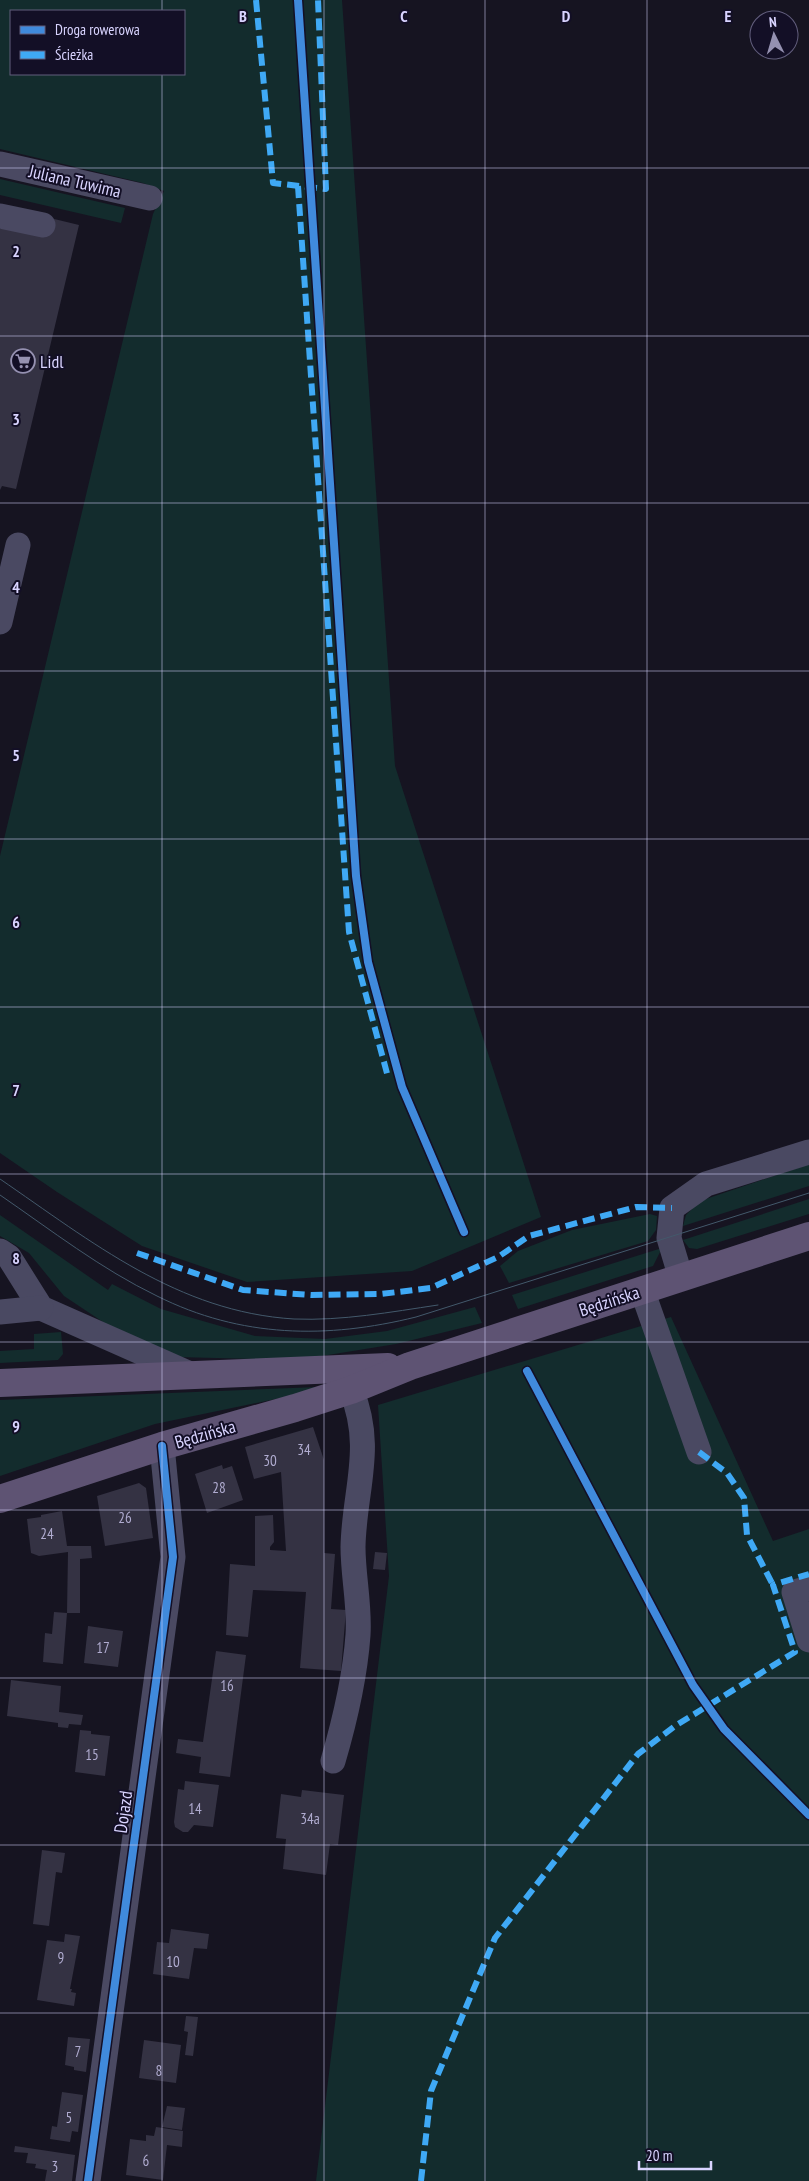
<svg xmlns="http://www.w3.org/2000/svg" width="809" height="2181" font-family="'PT Sans Narrow',sans-serif">
	<style>
		.green { fill: #132c2d; fill-rule: evenodd }
		.building { fill: #343243 }
		.lines { fill: none; stroke-linecap: round; stroke-linejoin: round }
		.minor { stroke: #4a4962; stroke-width: 25 }
		.major { stroke: #5e5373; stroke-width: 28 }
		.tram { stroke: #43596b; stroke-width: 1 }
		.quiet { stroke: #3fa9f5; stroke-width: 6; stroke-dasharray: 12 6; stroke-linecap: butt }
		.cycleway-casing { stroke: #130f26; stroke-width: 11 }
		.cycleway { stroke: #408adc; stroke-width: 8 }
		.grid { fill: none; stroke: #d9d4ff; stroke-width: 1; stroke-opacity: 0.55 }
		.labels { text-anchor: middle; dominant-baseline: central; stroke-width: 4; stroke-linejoin: round; paint-order: stroke }
		.number-label { font-size: 15px; fill: #b0acd0 }
		.street-label { font-size: 18px; fill: #d9d4ff; stroke: #130f26 }
		.poi-label { font-size: 18px; fill: #d9d4ff; stroke: #130f26; text-anchor: start }
		.grid-label { font-size: 16px; text-anchor: middle; font-weight: bold; fill: #d9d4ff; stroke: #130f26; stroke-width: 4; stroke-linejoin: round; paint-order: stroke }
	</style>
	<rect width="100%" height="100%" fill="#161421"/>
	<!-- green -->
	<g class="green">
		<path d="M0 0H342L395 766 541 1217 412 1271 247 1282 142 1246 57 1192 0 1153V856L153 214 164 191 143 183 0 149ZM11 11H184V74H11Z"/>
		<polygon points="0,179 125,208 121,223 0,195"/>
		<polygon points="809,1164 809,1186 683,1226 686,1215 700,1201"/>
		<polygon points="809,1199 809,1214 697,1249 689,1248 683,1240"/>
		<polygon points="650,1214 657,1216 656,1230 648,1241 509,1283 500,1266 518,1251 572,1230"/>
		<polygon points="0,1215 108,1290 112,1284 161,1309 255,1336 325,1339 387,1331 475,1307 482,1323 396,1344 297,1360 176,1357 127,1338 64,1296 29,1253 0,1236"/>
		<polygon points="662,1248 653,1266 518,1309 512,1295"/>
		<polygon points="671,1317 773,1541 809,1529 809,2181 316,2181 389,1576 378,1405"/>
		<polygon points="61,1332 63,1354 58,1360 0,1363 0,1351 34,1349 34,1334"/>
		<polygon points="318,1387 300,1394 155,1424 0,1476 0,1400"/>
	</g>
	<!-- building -->
	<g class="building">
		<polygon points="46,217 79,225 16,489 2,486 0,490 0,229"/>
		<polygon points="313,1427 324,1460 324,1553 335,1554 331,1609 346,1610 341,1671 300,1668 306,1592 253,1590 248,1637 226,1635 230,1564 255,1566 255,1516 273,1515 274,1542 270,1547 270,1550 286,1551 281,1472 254,1479 245,1447"/>
		<polygon points="222,1465 223,1469 232,1466 243,1500 207,1513 195,1474"/>
		<polygon points="139,1483 146,1488 153,1538 105,1546 97,1496"/>
		<polygon points="62,1511 67,1546 91,1546 92,1558 80,1559 80,1613 67,1613 63,1664 43,1662 45,1633 52,1634 54,1612 67,1613 68,1552 39,1556 31,1553 27,1519 41,1517 41,1515"/>
		<polygon points="375,1552 387,1553 385,1570 373,1569"/>
		<polygon points="88,1626 123,1631 118,1667 84,1663"/>
		<polygon points="216,1651 246,1655 230,1777 199,1773 201,1757 176,1753 178,1739 203,1742"/>
		<polygon points="11,1680 61,1686 59,1712 83,1715 81,1725 69,1724 68,1728 58,1727 58,1723 7,1716"/>
		<polygon points="80,1730 91,1731 91,1734 110,1736 105,1776 75,1772"/>
		<polygon points="185,1781 219,1785 213,1827 194,1825 188,1832 183,1832 175,1827 174,1822 178,1789 184,1790"/>
		<polygon points="302,1790 344,1795 338,1845 330,1844 326,1875 283,1869 286,1839 276,1838 281,1794 301,1797"/>
		<polygon points="42,1850 65,1853 62,1873 56,1872 49,1926 33,1924"/>
		<polygon points="171,1929 209,1934 207,1949 194,1948 189,1979 153,1974 157,1942 169,1943"/>
		<polygon points="65,1934 80,1936 70,1989 72,1989 71,1992 76,1993 74,2006 37,2000 47,1940 64,1942"/>
		<polygon points="186,2016 198,2017 193,2056 185,2055 188,2032 184,2031"/>
		<polygon points="68,2037 90,2039 86,2072 74,2070 74,2067 65,2065"/>
		<polygon points="144,2040 181,2045 176,2083 139,2078"/>
		<polygon points="62,2092 83,2095 78,2132 72,2131 70,2142 50,2139 52,2126 57,2127"/>
		<polygon points="167,2106 185,2108 182,2130 162,2127"/>
		<polygon points="156,2127 183,2131 182,2147 167,2145 163,2180 126,2175 130,2139 146,2141 146,2135 154,2136"/>
		<polygon points="15,2146 75,2155 72,2181 45,2181 47,2170 35,2168 36,2164 26,2163 28,2153 14,2152"/>
	</g>
	<g class="lines">
		<!-- minor -->
		<g class="minor">
			<polyline points="0,164 150,198"/>
			<polyline points="0,216 43,225"/>
			<polyline points="0,622 18,545"/>
			<polyline points="0,1251 9,1257 41,1308 190,1374"/>
			<polyline points="681,1278 669,1238 672,1208 706,1184 809,1152"/>
			<polyline points="642,1290 699,1452"/>
			<polyline points="0,1312 41,1308"/>
			<polyline points="809,1588 794,1592 809,1640"/>
			<path d="M333 1761C345 1720 355 1677 358 1635 360 1606 353 1576 353 1547 354 1490 375 1447 351 1390"/>
			<polyline points="88,2181 173,1557 162,1446"/>
		</g>
		<!-- major -->
		<g class="major">
			<polyline points="0,1383 388,1367"/>
			<polyline points="0,1499 162,1446 295,1408 351,1390 410,1366 809,1236"/>
		</g>
		<!-- tram -->
		<g class="tram">
			<path d="M0 1179C92 1242 178 1312 294 1319 342 1321 391 1312 438 1305"/>
			<path d="M0 1195C51 1230 101 1269 157 1296 241 1338 327 1339 416 1317L809 1193"/>
		</g>
		<!-- quiet -->
		<g class="quiet">
			<polyline points="256,0 273,183 326,189 318,0"/>
			<polyline points="298,186 349,932 388,1077"/>
			<polyline points="137,1253 243,1290 311,1295 381,1294 431,1288 498,1257 529,1236 636,1207 672,1208"/>
			<polyline points="699,1452 727,1473 744,1498 747,1535 773,1585"/>
			<polyline points="421,2181 431,2091 495,1938 638,1754 675,1726 795,1652 773,1585 809,1574"/>
		</g>
		<!-- cycleway casing -->
		<g class="cycleway-casing">
			<g id="cycleway">
				<polyline points="298,0 356,876 368,962 402,1087 464,1232"/>
				<polyline points="527,1371 693,1685 724,1729 809,1815"/>
				<polyline points="88,2181 173,1557 162,1446"/>
			</g>
		</g>
		<!-- cycleway -->
		<use href="#cycleway" class="cycleway"/>
	</g>
	<!-- grid -->
	<path class="grid" d="M162 0V11M324 0V2181M485 0V2181M647 0V2181M162 74V2181M0 168H809M0 336H809M0 503H809M0 671H809M0 839H809M0 1007H809M0 1174H809M0 1342H809M0 1510H809M0 1678H809M0 1845H809M0 2013H809"/>
	<!-- icons -->
	<defs>
		<g id="supermarket-ring" transform="scale(1.25)"><circle r="9.5" fill="#130f26" stroke="#9591b1" stroke-width="1.5"/><path d="M-6-5.5h2.5l.6 2H6L4.5 2H-2.5L-4.4-4H-6ZM-1.5 3.2a1.3 1.3 0 1 0 .1 0ZM3 3.2a1.3 1.3 0 1 0 .1 0Z" fill="#9591b1"/></g>
	</defs>
	<g fill-rule="evenodd">
		<use href="#supermarket-ring" x="23" y="361"/>
	</g>
	<g class="labels">
		<!-- number labels -->
		<g class="number-label">
			<text x="304" y="1449">34</text>
			<text x="270" y="1460">30</text>
			<text x="219" y="1487">28</text>
			<text x="125" y="1517">26</text>
			<text x="47" y="1533">24</text>
			<text x="103" y="1647">17</text>
			<text x="227" y="1685">16</text>
			<text x="92" y="1754">15</text>
			<text x="195" y="1808">14</text>
			<text x="310" y="1818">34a</text>
			<text x="61" y="1957">9</text>
			<text x="173" y="1961">10</text>
			<text x="78" y="2051">7</text>
			<text x="159" y="2070">8</text>
			<text x="69" y="2117">5</text>
			<text x="146" y="2160">6</text>
			<text x="55" y="2166">3</text>
		</g>
		<!-- street labels -->
		<g class="street-label">
			<text transform="translate(75 181) rotate(13)">Juliana Tuwima</text>
			<text transform="translate(609 1301) rotate(-18)">Będzińska</text>
			<text transform="translate(205 1434) rotate(-16)">Będzińska</text>
			<text transform="translate(123 1812) rotate(-82)">Dojazd</text>
		</g>
		<!-- poi labels -->
		<g class="poi-label">
			<text x="40" y="361">Lidl</text>
		</g>
	</g>
	<g class="grid-label">
		<text x="243" y="22">B</text>
		<text x="404" y="22">C</text>
		<text x="566" y="22">D</text>
		<text x="728" y="22">E</text>
		<text x="16" y="257">2</text>
		<text x="16" y="425">3</text>
		<text x="16" y="593">4</text>
		<text x="16" y="761">5</text>
		<text x="16" y="928">6</text>
		<text x="16" y="1096">7</text>
		<text x="16" y="1264">8</text>
		<text x="16" y="1432">9</text>
	</g>
	<!-- legend -->
	<rect x="10" y="10" width="175" height="65" fill="#130f26" stroke="#625e7d"/>
	<rect x="20" y="26" width="25" height="8" fill="#408adc" stroke="#625e7d"/>
	<text x="55" y="35" font-size="15" fill="#d9d4ff">Droga rowerowa</text>
	<rect x="20" y="51" width="25" height="8" fill="#3fa9f5" stroke="#625e7d"/>
	<text x="55" y="60" font-size="15" fill="#d9d4ff">Ścieżka</text>
	<!-- north arrow -->
	<g transform="translate(774 35) rotate(355)"><circle r="24" fill="#130f26" stroke="#625e7d"/>
	<path d="M0-4L9 19L0 12L-9 19Z" fill="#9591b1"/>
	<text y="-8" font-size="14" font-weight="bold" text-anchor="middle" fill="#d9d4ff">N</text>
	</g>
	<!-- scale -->
	<path d="M639 2161v8h72v-8" fill="none" stroke="#d9d4ff" stroke-width="2.5"/>
	<text x="646" y="2161" font-size="15" fill="#d9d4ff" stroke="#130f26" stroke-width="4" paint-order="stroke">20 m</text>
</svg>
